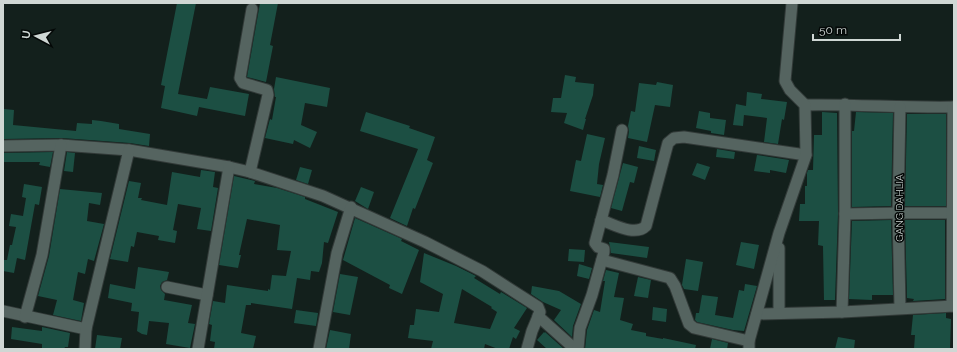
<svg xmlns="http://www.w3.org/2000/svg" width="957" height="352" font-family="Raleway,sans-serif">
	<style>
		.building { fill: #1c4f43; fill-rule: evenodd }
		.lines { fill: none; stroke-linecap: round; stroke-linejoin: round }
		.minor-casing { stroke: #323a38; stroke-width: 13 }
		.minor { stroke: #556460; stroke-width: 11 }
		.labels { text-anchor: middle; dominant-baseline: central; stroke-width: 3; stroke-linejoin: round; paint-order: stroke }
		.street-label { font-size: 10px; fill: #cfd7d4; stroke: #040807 }
	</style>
	<rect width="100%" height="100%" fill="#13201c"/>
	<!-- building -->
	<g class="building">
		<polygon points="177,3 196,3 178,94 207,99 210,87 249,94 245,116 199,107 197,116 161,108 165,86 161,85"/>
		<polygon points="260,3 278,3 270,45 273,46 266,82 247,77"/>
		<polygon points="565,75 576,77 575,82 594,84 593,95 585,119 586,119 583,130 564,123 567,113 551,112 553,98 561,98"/>
		<polygon points="276,77 330,88 327,107 305,103 301,125 317,132 310,148 294,140 293,144 265,138 270,119 272,120 276,97 275,97 274,89"/>
		<polygon points="657,82 673,85 670,107 655,105 647,142 628,138 629,131 628,126 631,111 635,112 639,83 656,85"/>
		<polygon points="747,92 762,94 761,99 787,102 784,120 782,119 778,144 764,142 767,118 744,115 743,126 733,125 736,104 746,106"/>
		<polygon points="4,109 14,110 13,125 76,131 77,123 92,124 92,120 101,121 119,124 119,129 150,134 149,146 130,143 62,138 3,139"/>
		<polygon points="699,111 710,113 710,118 726,120 724,135 711,133 711,131 696,128"/>
		<polygon points="366,112 410,126 409,128 435,137 427,160 433,163 415,209 413,208 407,226 390,218 418,149 360,131"/>
		<polygon points="822,112 837,113 838,214 835,300 824,300 823,246 818,245 819,221 799,221 800,204 805,204 805,186 807,186 807,173 808,170 813,170 814,135 822,135"/>
		<polygon points="856,112 893,113 891,206 852,207 852,131 854,131"/>
		<polygon points="907,114 946,114 946,206 905,206"/>
		<polygon points="587,134 605,138 599,164 597,184 603,185 600,197 570,191 576,160 581,161"/>
		<polygon points="639,146 656,150 654,161 637,158"/>
		<polygon points="717,149 735,152 734,159 716,157"/>
		<polygon points="53,152 50,167 39,165 40,162 3,162 3,153"/>
		<polygon points="67,152 75,153 73,172 64,171"/>
		<polygon points="757,155 789,160 786,173 770,170 770,173 754,171"/>
		<polygon points="623,163 638,167 634,183 630,182 622,211 611,208"/>
		<polygon points="697,163 710,167 705,180 692,175"/>
		<polygon points="300,167 312,170 308,184 296,180"/>
		<polygon points="201,170 215,172 213,187 218,188 211,231 197,229 201,208 178,204 173,230 177,231 175,243 158,240 159,236 137,232 134,247 131,246 128,262 110,259 129,181 141,183 138,198 142,198 141,200 167,205 172,172 200,177"/>
		<polygon points="234,176 255,181 254,184 277,188 305,197 305,199 338,212 328,243 324,242 322,263 319,272 311,271 310,280 297,278 292,309 251,303 251,305 246,305 241,333 256,336 253,349 214,349 215,342 210,341 212,325 209,324 213,301 225,303 227,285 268,291 268,289 270,290 272,275 286,276 291,251 277,250 280,225 247,219 239,255 241,255 238,268 219,265"/>
		<polygon points="24,184 42,187 39,205 35,204 25,260 17,258 14,273 3,271 3,260 7,260 10,245 12,245 16,227 9,226 11,214 23,216 26,198 22,197"/>
		<polygon points="361,187 374,192 368,209 355,201"/>
		<polygon points="60,189 102,193 100,205 89,203 87,221 104,224 94,261 88,259 85,274 78,272 73,300 84,303 81,321 53,315 57,300 38,296 49,256"/>
		<polygon points="355,218 402,239 401,241 419,250 402,294 389,288 390,285 343,260"/>
		<polygon points="891,220 893,295 872,295 872,300 849,299 852,221"/>
		<polygon points="905,220 945,220 945,299 913,301 914,299 907,298"/>
		<polygon points="609,242 649,247 647,258 611,253"/>
		<polygon points="741,242 759,245 754,269 736,265"/>
		<polygon points="569,249 585,250 584,262 568,261"/>
		<path d="M424 253 456 266 476 276 474 278 500 294 501 292 527 308 514 328 520 331 516 339 513 337 509 349H498L485 344 484 349H431L433 341 408 338 410 325H414L416 309 439 312 443 294 420 282ZM462 289 492 307 491 308 497 312 490 329 454 323Z"/>
		<polygon points="686,259 703,262 698,291 684,289 682,285"/>
		<polygon points="579,264 592,268 589,279 577,276"/>
		<polygon points="138,267 169,272 167,280 162,282 160,286 161,290 165,294 164,300 192,305 188,323 195,324 190,348 166,344 169,323 149,321 147,335 142,334 137,331 139,312 131,311 132,303 108,298 110,284 135,289"/>
		<polygon points="606,270 619,273 614,297 624,298 620,320 633,324 631,330 646,333 646,336 663,339 663,338 696,345 695,349 585,349 587,330 594,310 600,312 605,281 603,281"/>
		<polygon points="340,274 358,277 350,315 333,312"/>
		<polygon points="638,277 651,280 648,298 634,296"/>
		<polygon points="745,284 757,286 744,331 733,330 697,322 695,320 696,313 699,313 702,295 718,297 715,315 733,318 739,290 744,291"/>
		<polygon points="532,286 559,291 581,304 573,326 572,337 554,320 561,310 543,302 531,294"/>
		<polygon points="653,307 667,309 666,322 652,320"/>
		<polygon points="296,310 318,313 316,326 294,323"/>
		<polygon points="946,313 946,318 951,319 950,349 914,349 915,335 911,335 913,315"/>
		<polygon points="12,327 42,331 42,327 70,333 68,347 65,347 64,349 42,349 42,344 11,339"/>
		<polygon points="330,330 351,334 349,349 326,349"/>
		<polygon points="544,332 545,333 545,332 564,349 547,349 537,340"/>
		<polygon points="97,335 122,338 120,349 95,349"/>
		<polygon points="838,337 855,340 854,349 835,349"/>
		<polygon points="712,339 728,343 727,349 710,349"/>
	</g>
	<g class="lines">
		<!-- minor casing -->
		<g class="minor-casing">
			<g id="minor">
				<path d="M805 105C855 104 904 108 954 107"/>
				<polyline points="900,107 898,213 900,308"/>
				<polyline points="3,146 61,145 129,150 229,167 250,172 323,196 425,242 482,271 538,307 540,312 532,331 527,349"/>
				<polyline points="250,172 268,95 267,90 243,83 240,78 252,9"/>
				<polyline points="845,214 898,213 951,213"/>
				<path d="M601 220C613 224 635 237 646 226L668 143 674 138 684 137 806 155"/>
				<polyline points="779,248 779,313"/>
				<polyline points="602,260 670,278 675,286 689,324 694,328 749,341"/>
				<polyline points="167,287 207,295"/>
				<polyline points="952,306 953,107"/>
				<polyline points="3,311 86,329"/>
				<polyline points="842,312 845,214 845,104"/>
				<polyline points="757,314 842,312 954,306"/>
				<polyline points="538,316 575,349"/>
				<polyline points="25,317 42,255 61,145"/>
				<polyline points="85,349 86,329 129,150"/>
				<polyline points="198,349 229,167"/>
				<polyline points="319,349 337,253 351,207"/>
				<polyline points="578,349 580,328 592,295 604,252 604,249 598,247 595,243 613,175 622,130"/>
				<polyline points="749,349 749,341 779,233 806,155 805,105 790,90 785,81 792,3"/>
			</g>
		</g>
		<!-- minor -->
		<use href="#minor" class="minor"/>
	</g>
	<g class="labels">
		<!-- street labels -->
		<g class="street-label">
			<text transform="translate(899 208) rotate(-90)">GANG DAHLIA</text>
		</g>
	</g>
	<!-- border -->
	<rect width="957" height="352" fill="none" stroke="#cfd7d4" stroke-width="8"/>
	<!-- north arrow -->
	<g transform="translate(36 36) rotate(277)" stroke="#040807" stroke-width="3" paint-order="stroke">
	<path d="M0-3L7 15L0 10L-7 15Z" fill="#cfd7d4"/>
	<text y="-6" font-size="11" font-weight="bold" text-anchor="middle" fill="#cfd7d4">U</text>
	</g>
	<!-- scale -->
	<path d="M813 34v6h87v-6" fill="none" stroke="#cfd7d4" stroke-width="2"/>
	<text x="819" y="34" font-size="12" fill="#cfd7d4" stroke="#040807" stroke-width="3" paint-order="stroke">50 m</text>
</svg>
